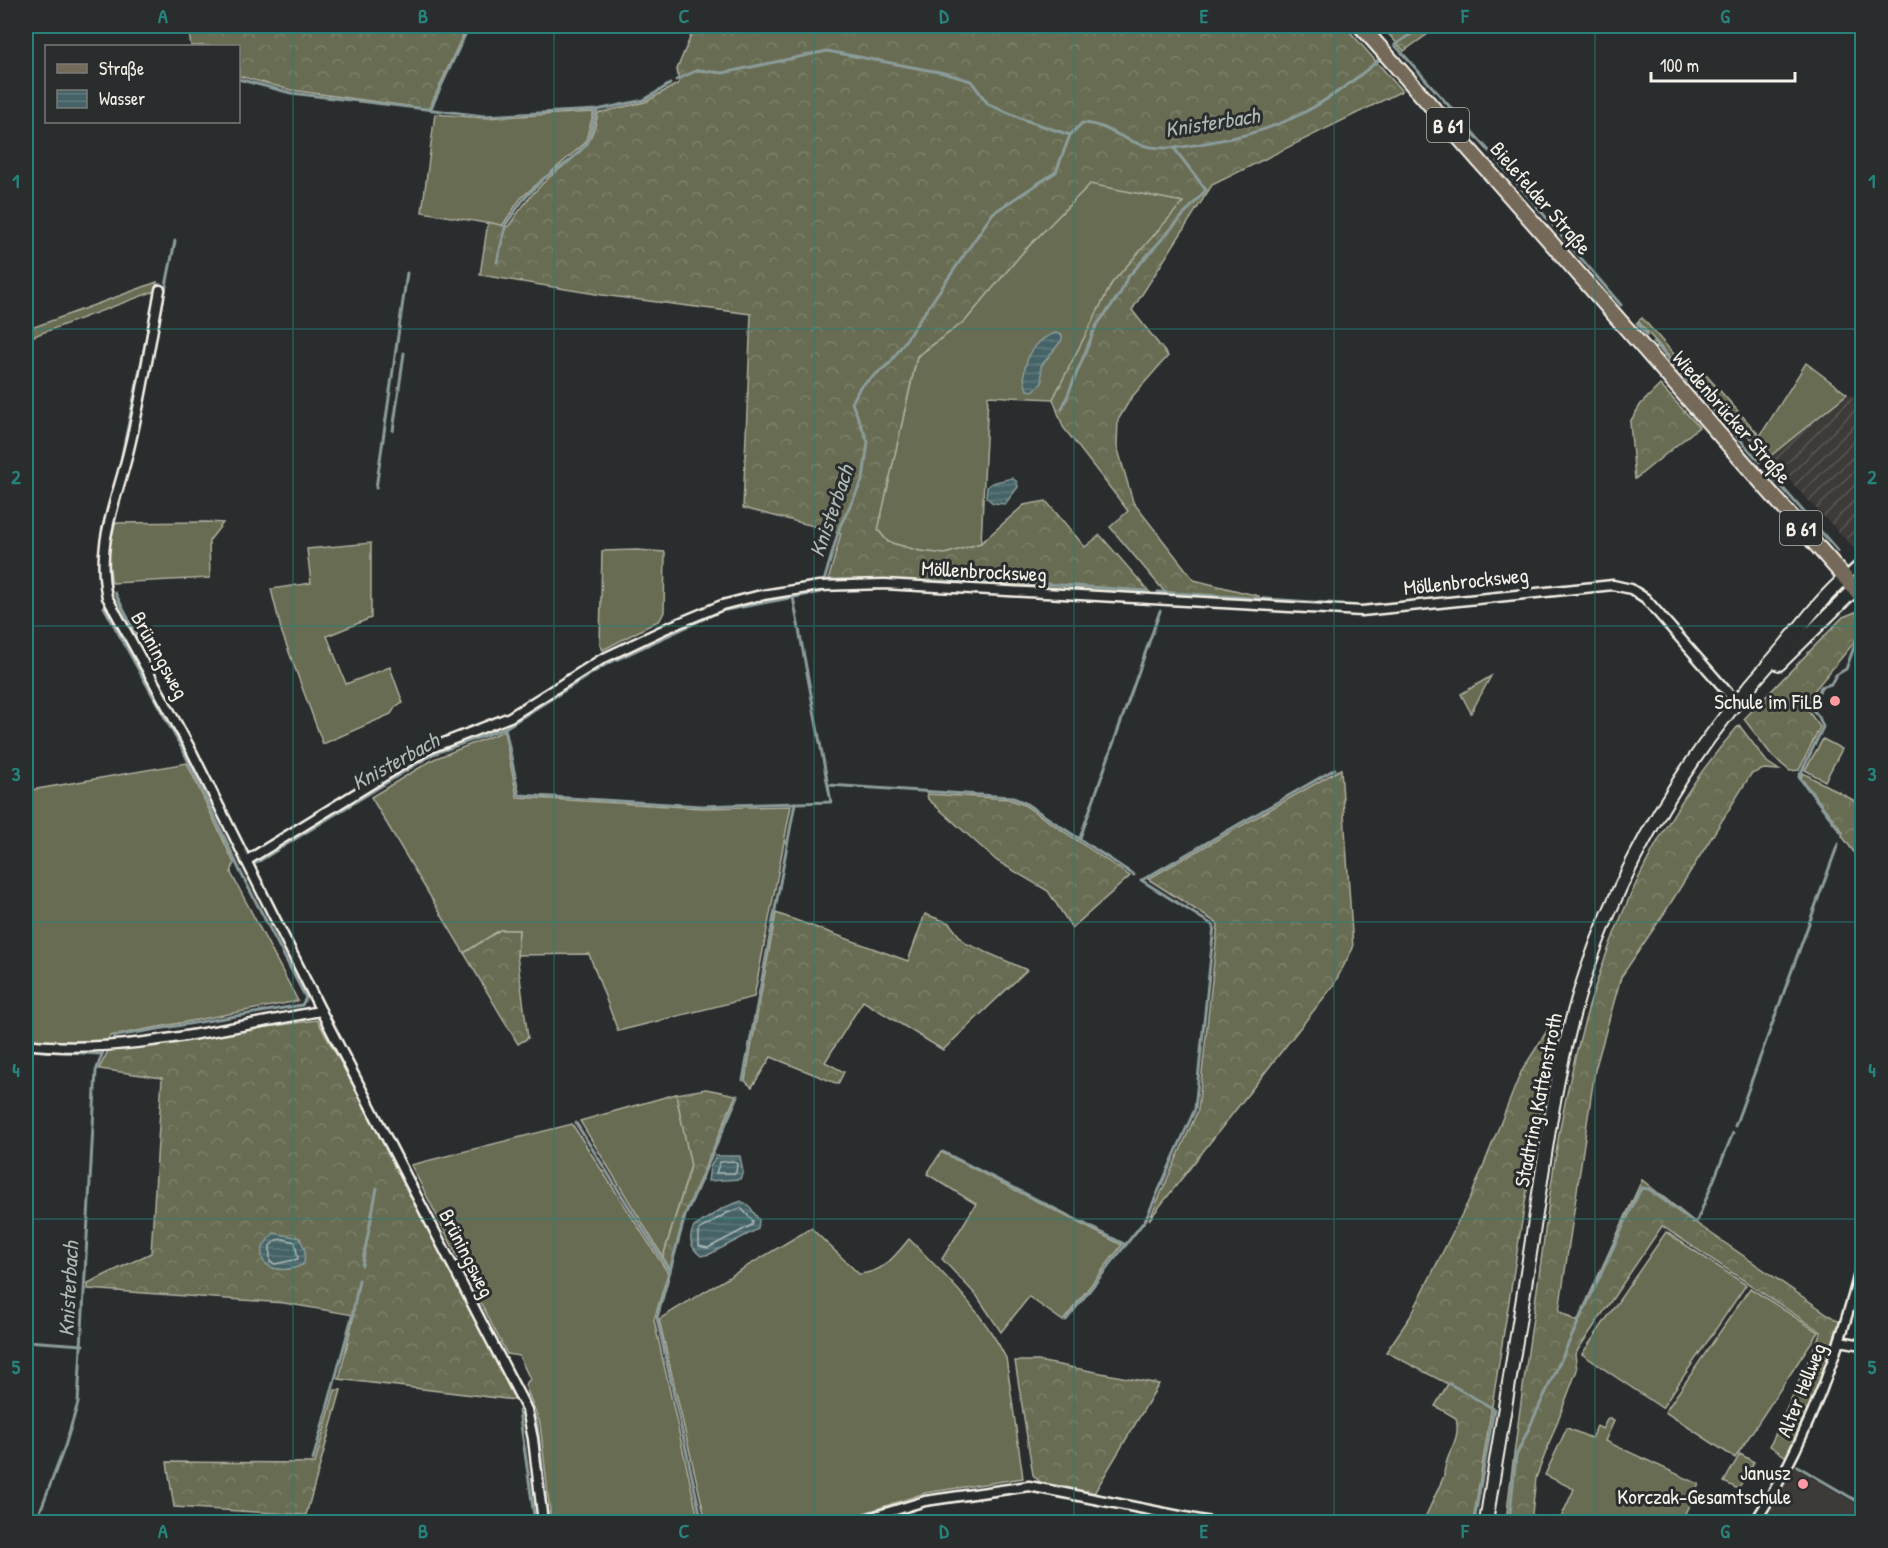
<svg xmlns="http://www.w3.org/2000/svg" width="1888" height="1548" font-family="'Patrick Hand',sans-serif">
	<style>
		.built { fill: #3d3a38 }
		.industrial { fill: url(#industrial-furrows) }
		.grass { fill: #676c52; stroke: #aeae9d; stroke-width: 1.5 }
		.forest { fill: url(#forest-crowns); stroke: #aeae9d; stroke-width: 1.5 }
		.water { fill: url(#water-rules); stroke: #8b9c9a; stroke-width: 1.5 }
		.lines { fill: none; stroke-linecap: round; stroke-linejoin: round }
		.shore { stroke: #aeb8b4; stroke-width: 1.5 }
		.stream { stroke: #8b9c9a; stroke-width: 3 }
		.street-casing { stroke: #f4f1e8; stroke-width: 13 }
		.secondary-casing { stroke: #f4f1e8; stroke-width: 16 }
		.primary-casing { stroke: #f4f1e8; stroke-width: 18 }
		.street { stroke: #2a2d2e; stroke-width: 8 }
		.secondary { stroke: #2a2d2e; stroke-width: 12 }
		.primary { stroke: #746a5a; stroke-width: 14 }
		.grid { fill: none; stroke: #26827a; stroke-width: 1.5; stroke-opacity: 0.55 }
		.poi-dot { fill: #ff9aa2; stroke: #2a2d2e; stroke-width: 2 }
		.labels { text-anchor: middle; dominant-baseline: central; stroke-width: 6; stroke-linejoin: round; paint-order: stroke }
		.shield { fill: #2a2d2e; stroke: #b7b6b0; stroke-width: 1.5 }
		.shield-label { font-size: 20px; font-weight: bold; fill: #f4f1e8 }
		.street-label { font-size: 21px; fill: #f4f1e8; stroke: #2a2d2e }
		.poi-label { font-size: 21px; fill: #f4f1e8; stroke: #2a2d2e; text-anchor: end }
		.water-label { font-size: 22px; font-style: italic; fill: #aeb8b4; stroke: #2a2d2e }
		.neatline { fill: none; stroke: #26827a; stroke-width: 2 }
		.grid-label { font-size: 20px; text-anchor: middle; font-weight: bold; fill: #26827a }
	</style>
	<defs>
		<pattern id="industrial-furrows" width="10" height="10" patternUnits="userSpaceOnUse" patternTransform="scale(1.5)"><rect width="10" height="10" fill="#3d3a38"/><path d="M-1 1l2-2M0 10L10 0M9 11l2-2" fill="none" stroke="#5a5755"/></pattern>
		<pattern id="forest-crowns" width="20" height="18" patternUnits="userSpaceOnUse" patternTransform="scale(1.5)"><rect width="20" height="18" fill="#676c52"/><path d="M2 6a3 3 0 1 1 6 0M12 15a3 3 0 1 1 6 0" fill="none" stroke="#7d816b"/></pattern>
		<pattern id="water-rules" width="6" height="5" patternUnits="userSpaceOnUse" patternTransform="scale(1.5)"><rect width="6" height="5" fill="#456366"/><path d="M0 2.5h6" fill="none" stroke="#607a7c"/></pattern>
	</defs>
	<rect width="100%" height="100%" fill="#2a2d2e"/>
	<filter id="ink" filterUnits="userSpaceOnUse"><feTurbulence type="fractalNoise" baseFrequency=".0167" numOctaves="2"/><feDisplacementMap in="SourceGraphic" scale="12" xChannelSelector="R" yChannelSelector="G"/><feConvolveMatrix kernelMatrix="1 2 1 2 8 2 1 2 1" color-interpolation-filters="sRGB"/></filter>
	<g filter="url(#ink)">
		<!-- built -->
		<polygon class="built" points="1794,1467 1862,1507 1862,1522 1760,1522"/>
		<!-- industrial -->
		<polygon class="industrial" points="1847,394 1862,402 1862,547 1853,547 1768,458"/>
		<!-- grass -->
		<g class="grass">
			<polygon points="594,112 585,143 521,198 502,226 422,212 435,114 484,118"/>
			<polygon points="1090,184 1184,202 1112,283 1053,399 988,396 981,543 945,554 920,551 888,542 878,530 917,357 966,320 1023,252"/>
			<polygon points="157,282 155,291 26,339 26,330"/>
			<polygon points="1642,318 1689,371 1706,375 1760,436 1806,363 1847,394 1768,458 1702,383 1690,381 1638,321"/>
			<polygon points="207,522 223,523 209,541 210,578 112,583 108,556 115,523"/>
			<polygon points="371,543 371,618 327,636 346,684 390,667 403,703 396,706 391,714 323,744 282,633 271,589 311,583 307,549"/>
			<polygon points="637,550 665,552 664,612 660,620 603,650 600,645 602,551"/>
			<polygon points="1491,676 1471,713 1461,694"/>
			<polygon points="504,731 517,797 702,808 791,806 754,997 618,1031 589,954 517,955 519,930 500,930 464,953 371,797 434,759"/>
			<polygon points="1823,739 1842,749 1825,781 1805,770"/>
			<polygon points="187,763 234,863 231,873 298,1001 110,1036 105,1043 84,1044 26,1039 26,791"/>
			<polygon points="676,1094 691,1165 663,1257 580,1121"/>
			<polygon points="572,1124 668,1273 654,1320 699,1522 551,1522 540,1423 525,1385 530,1379 519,1356 507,1354 411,1165"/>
			<polygon points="941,1152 1122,1245 1063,1321 1029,1297 1001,1332 977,1296 942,1259 976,1204 927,1174"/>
			<path d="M811 1228 859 1274C883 1273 895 1256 909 1239 945 1275 983 1312 1006 1358L1023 1478 925 1493 837 1522H706L659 1319Z"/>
			<polygon points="1666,1232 1746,1285 1662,1408 1582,1354"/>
			<polygon points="1750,1288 1818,1332 1735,1458 1665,1412"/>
			<polygon points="1608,1418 1614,1421 1605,1441 1699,1484 1681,1522 1559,1522 1574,1489 1545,1475 1567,1428 1591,1438 1597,1426 1602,1429"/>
			<polygon points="1740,1454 1754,1462 1738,1489 1724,1482"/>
		</g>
		<!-- forest -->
		<g class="forest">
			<polygon points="188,26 467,26 429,109 291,90 239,76 238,46 191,46"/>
			<path d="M695 26H1345L1402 91 1212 185 1132 310 1168 356 1131 398 1118 420 1117 446 1133 502 1194 580 1259 596V603L1169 597 1110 527 1128 511 1063 427 1053 399 1112 283 1183 202 1090 184 1023 252 966 320 917 356 878 530 888 542 920 551 945 554 981 543 1024 505 1046 501 1085 547 1100 535 1153 596 1019 585 828 581 841 533 743 508 751 314 602 295 480 275 488 222 508 227C518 212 529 197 543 183 570 158 591 154 598 113L645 102 679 83 677 69Z"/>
			<polygon points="1381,26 1439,26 1404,51"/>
			<polygon points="1660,385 1699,427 1635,479 1630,422 1641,404"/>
			<polygon points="1858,611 1862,616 1862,633 1803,704 1820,727 1799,770 1790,771 1773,757 1744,719 1843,617"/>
			<path d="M1739 725 1767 762 1779 770 1764 769 1751 774 1665 912 1621 977 1595 1070 1559 1311 1577 1322 1642 1180 1696 1223 1842 1324 1788 1458 1770 1446 1821 1332 1662 1226 1575 1354 1577 1370 1536 1478 1531 1522H1506C1515 1435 1529 1348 1541 1261 1548 1212 1553 1162 1563 1113 1590 972 1644 834 1739 725Z"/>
			<polygon points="1341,769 1353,948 1333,986 1149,1220 1198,1110 1218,924 1148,879"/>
			<polygon points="1803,773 1855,801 1862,863 1842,836 1843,832 1801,778"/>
			<polygon points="927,794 1009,799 1024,805 1130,876 1072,928 1048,891 997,861 928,799"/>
			<polygon points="776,913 908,961 925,914 949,923 965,943 1027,970 943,1050 863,1001 825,1062 844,1072 838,1084 771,1057 752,1087 745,1081"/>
			<polygon points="500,930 519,930 517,955 528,1038 518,1044 464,953"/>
			<path d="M1557 1015 1560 1016 1545 1080 1474 1516 1472 1522H1423L1444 1476C1444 1453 1462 1442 1456 1418L1435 1406 1448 1384 1386 1352 1410 1317 1472 1194 1521 1072Z"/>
			<polygon points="317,1020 399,1167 515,1400 339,1379 354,1315 284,1303 88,1289 88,1283 151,1253 162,1078 99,1069 109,1049"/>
			<polygon points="706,1089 736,1095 684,1216 670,1269 663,1257 691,1166 676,1094"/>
			<polygon points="1015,1361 1038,1361 1159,1384 1093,1495 1041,1483 1033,1475"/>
			<polygon points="335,1390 341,1390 306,1515 174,1507 167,1462 315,1463"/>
		</g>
		<!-- water -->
		<g class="water">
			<path d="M1056 333 1062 335V340L1041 366 1042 383 1033 391 1027 390C1018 367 1033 339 1056 333Z"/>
			<polygon points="1012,478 1017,482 1018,487 1005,504 993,503 986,497 987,487 992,483"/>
			<polygon points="716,1156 740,1156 743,1172 740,1179 708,1181 710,1167"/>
			<path d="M741 1201 750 1207 759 1220 758 1229 710 1254 701 1256C691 1248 688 1238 694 1227L723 1208Z"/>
			<path d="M274 1233 300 1238 305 1250 304 1264C275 1279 244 1261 274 1233Z"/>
		</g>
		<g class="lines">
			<!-- shore -->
			<g class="shore">
				<polygon points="733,1161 737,1164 736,1173 716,1173 720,1162"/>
				<polygon points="741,1208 753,1221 752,1225 708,1248 699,1246 699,1230 727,1213"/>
				<polygon points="284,1239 295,1242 298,1259 275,1264 270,1262 270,1246 276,1240"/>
			</g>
			<!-- stream -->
			<g class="stream">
				<polyline points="1350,26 1380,59"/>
				<polyline points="1395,45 1490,152"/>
				<polyline points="1395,45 1423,26"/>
				<polyline points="238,79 291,93 484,116 597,110 644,100 670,84"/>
				<polyline points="676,80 698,70 723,73 827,51 944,73 971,81 988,104 1025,120 1070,135"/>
				<polyline points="431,108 469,26"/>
				<polyline points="1498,161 1621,305"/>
				<polyline points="497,262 506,224 523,200 543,179 568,162 587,144 597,110"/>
				<polyline points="1637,323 1647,335"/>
				<polyline points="1654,342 1688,382"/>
				<polyline points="153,351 175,241"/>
				<polyline points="1695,389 1760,462"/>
				<polyline points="1062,409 1096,326 1120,294 1127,278 1206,190 1174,148"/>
				<polyline points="393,431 404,353"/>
				<polyline points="121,460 147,335"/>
				<polyline points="1767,470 1838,551"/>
				<polyline points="376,488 407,273"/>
				<polyline points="112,529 138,428"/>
				<polyline points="108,565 110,580"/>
				<polyline points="825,580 875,580"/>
				<polyline points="894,581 1017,582 1146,591"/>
				<polyline points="1158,592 1343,604"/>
				<polyline points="115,593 137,636"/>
				<polyline points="104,607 184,752 241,873 306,998 302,1005 116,1036 112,1040"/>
				<polyline points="505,728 519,795 702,806 831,802 793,597"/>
				<polyline points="829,785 1011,797 1025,803 1134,875"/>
				<polyline points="1842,833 1799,777 1823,727 1819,717 1808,704 1813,695 1818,694 1821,687 1831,684 1836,675 1846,669 1862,625"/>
				<polyline points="1080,838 1160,611"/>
				<path d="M256 863 433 754 505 728 605 665 721 611 821 592 840 526 863 479 868 442 852 403 860 387 890 363 993 213 1056 172 1070 135 1082 123C1106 123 1127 144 1151 147 1172 150 1190 146 1210 142 1282 131 1326 105 1381 58"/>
				<polyline points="1142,880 1335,769"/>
				<polyline points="26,1050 101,1054"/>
				<polyline points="743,1080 795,803"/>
				<polyline points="576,1123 670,1272"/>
				<polyline points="1735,1126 1838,844"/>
				<polyline points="943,1152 1126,1245"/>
				<polyline points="362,1265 377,1188"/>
				<polyline points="1066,1320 1146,1219 1195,1109 1214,926 1141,880"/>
				<polyline points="26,1341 83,1345"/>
				<polyline points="1450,1384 1494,1409 1474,1522"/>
				<polyline points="527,1396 537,1423 548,1522"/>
				<polyline points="519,1411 535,1522"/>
				<polyline points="313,1460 352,1317 359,1280"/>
				<polyline points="1797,1466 1862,1504"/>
				<polyline points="36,1522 65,1446 78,1403 96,1071 103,1052"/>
				<polyline points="702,1522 657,1318 685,1216 738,1096"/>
				<polyline points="1509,1522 1516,1456 1639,1192 1642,1188 1649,1189 1693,1222 1697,1221 1733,1133"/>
			</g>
			<!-- street casing -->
			<g class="street-casing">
				<g id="street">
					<path d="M160 290C150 343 142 397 129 449 117 501 95 543 107 597L191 750 321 1011 527 1410 533 1439 543 1522"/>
					<polyline points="1845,578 1862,562"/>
					<polyline points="246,861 428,749 510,717 602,659 667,628 722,605 757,596 819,586 884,584 1362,611 1613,585 1631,589 1645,598 1737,703"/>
					<path d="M26 1044C118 1056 229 1027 321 1011"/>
					<polyline points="1840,1341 1862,1345"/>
					<polyline points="856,1522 925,1501 1029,1486 1210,1522"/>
					<path d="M1755 1522C1806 1443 1839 1354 1862 1262"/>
				</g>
			</g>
			<!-- secondary casing -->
			<g class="secondary-casing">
				<g id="secondary">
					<polyline points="1779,664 1855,589"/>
					<path d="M1486 1522C1501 1428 1518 1334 1532 1240 1546 1149 1557 1057 1587 970 1627 852 1693 748 1776 656 1799 630 1819 600 1845 578"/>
				</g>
			</g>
			<!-- primary casing -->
			<g class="primary-casing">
				<polyline id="primary" points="1361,26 1862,597"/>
			</g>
			<!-- street -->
			<use href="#street" class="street"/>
			<!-- secondary -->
			<use href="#secondary" class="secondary"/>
			<!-- primary -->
			<use href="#primary" class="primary"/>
		</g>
	</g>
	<!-- grid -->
	<path class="grid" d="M293 26V1522M554 26V1522M814 26V1522M1074 26V1522M1334 26V1522M1595 26V1522M26 329H1862M26 626H1862M26 922H1862M26 1219H1862"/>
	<!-- markers -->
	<g class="poi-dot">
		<circle cx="1835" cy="701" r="6"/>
		<circle cx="1803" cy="1484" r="6"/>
	</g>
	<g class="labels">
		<!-- shield labels -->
		<g class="shield">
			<rect x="1427" y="108" width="42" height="34" rx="4.5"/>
			<rect x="1780" y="511" width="42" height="34" rx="4.5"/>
		</g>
		<g class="shield-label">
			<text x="1448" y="125">B 61</text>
			<text x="1801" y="528">B 61</text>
		</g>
		<!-- street labels -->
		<g class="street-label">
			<text transform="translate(1541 198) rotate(49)">Bielefelder Straße</text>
			<text transform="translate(1732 417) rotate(49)">Wiedenbrücker Straße</text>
			<text transform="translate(984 571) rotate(3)">Möllenbrocksweg</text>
			<text transform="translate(1466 581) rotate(-6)">Möllenbrocksweg</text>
			<text transform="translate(160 655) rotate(61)">Brüningsweg</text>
			<text transform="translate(1538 1100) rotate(-79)">Stadtring Kattenstroth</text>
			<text transform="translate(467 1253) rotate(63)">Brüningsweg</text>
			<text transform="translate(1801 1390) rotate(-68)">Alter Hellweg</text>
		</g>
		<!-- poi labels -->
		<g class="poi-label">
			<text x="1823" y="701">Schule im FiLB</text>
			<text x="1791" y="1472">Janusz<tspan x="1791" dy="24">Korczak-Gesamtschule</tspan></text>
		</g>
		<!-- water labels -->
		<g class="water-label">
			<text transform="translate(1212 122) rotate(-9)">Knisterbach</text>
			<text transform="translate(831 511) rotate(-71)">Knisterbach</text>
			<text transform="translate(395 761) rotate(-29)">Knisterbach</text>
			<text transform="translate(68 1289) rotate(-87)">Knisterbach</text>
		</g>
	</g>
	<!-- margin -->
	<rect width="1888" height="1548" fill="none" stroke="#2a2d2e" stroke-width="66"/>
	<!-- legend -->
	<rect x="45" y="45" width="195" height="78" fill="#2a2d2e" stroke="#7b7b78" stroke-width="1.5"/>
	<rect x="57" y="64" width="30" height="9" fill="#746a5a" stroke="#7b7b78" stroke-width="1.5"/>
	<text x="99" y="75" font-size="18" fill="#f4f1e8">Straße</text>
	<rect x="57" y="90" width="30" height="18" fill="url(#water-rules)" stroke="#7b7b78" stroke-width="1.5"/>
	<text x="99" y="105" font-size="18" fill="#f4f1e8">Wasser</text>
	<!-- scale -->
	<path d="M1651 72v9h144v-9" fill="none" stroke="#f4f1e8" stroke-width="3"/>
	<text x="1660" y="72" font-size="18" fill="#f4f1e8" stroke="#2a2d2e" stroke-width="4.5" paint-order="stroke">100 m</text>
	<rect x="33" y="33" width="1822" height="1482" class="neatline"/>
	<g class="grid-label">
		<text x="163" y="23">A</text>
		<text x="423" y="23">B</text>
		<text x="684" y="23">C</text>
		<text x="944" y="23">D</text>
		<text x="1204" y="23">E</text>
		<text x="1465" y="23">F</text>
		<text x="1725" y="23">G</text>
		<text x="16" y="188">1</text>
		<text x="1872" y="188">1</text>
		<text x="16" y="484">2</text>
		<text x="1872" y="484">2</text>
		<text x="16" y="781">3</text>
		<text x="1872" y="781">3</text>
		<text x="16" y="1077">4</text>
		<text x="1872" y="1077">4</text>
		<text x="16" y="1374">5</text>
		<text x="1872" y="1374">5</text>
		<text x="163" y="1538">A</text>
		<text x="423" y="1538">B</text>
		<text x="684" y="1538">C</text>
		<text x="944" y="1538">D</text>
		<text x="1204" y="1538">E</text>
		<text x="1465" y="1538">F</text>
		<text x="1725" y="1538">G</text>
	</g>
</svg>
